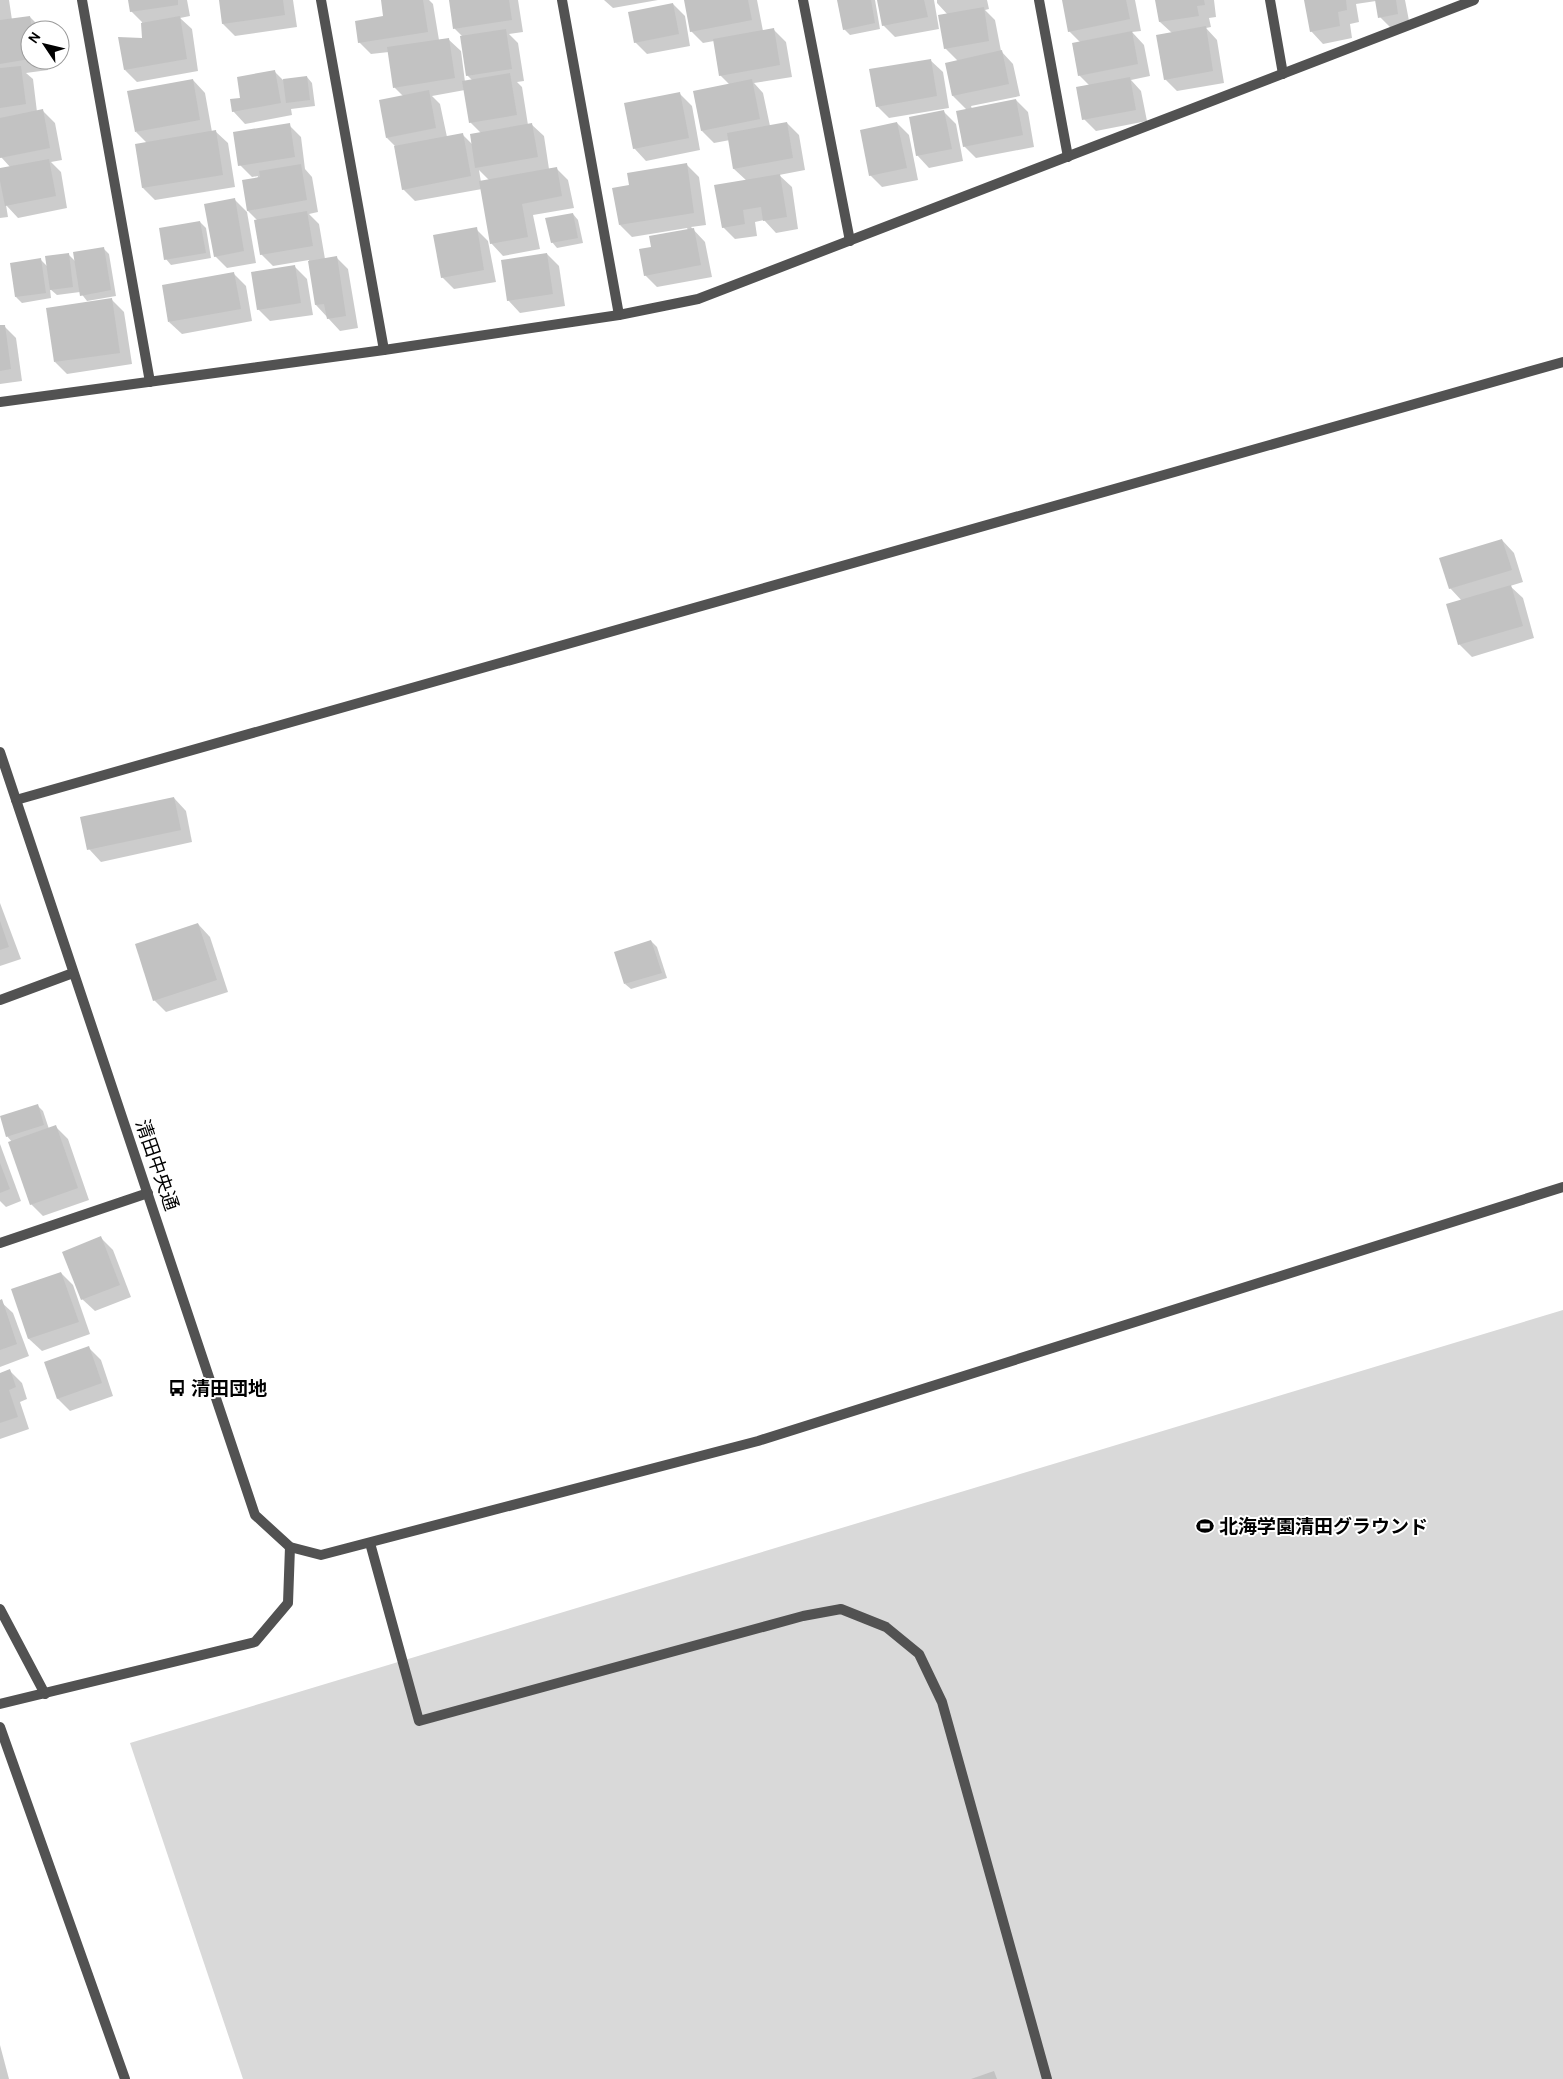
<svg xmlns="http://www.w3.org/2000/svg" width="1563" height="2079" font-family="Cabin,'Noto Sans JP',sans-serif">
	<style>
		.green { fill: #d9d9d9 }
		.shadow { fill: #0003; fill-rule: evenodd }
		.building { fill: #c2c2c2 }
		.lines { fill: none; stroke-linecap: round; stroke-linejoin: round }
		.minor { stroke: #525252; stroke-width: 10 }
		.tertiary { stroke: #525252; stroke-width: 10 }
		.labels { text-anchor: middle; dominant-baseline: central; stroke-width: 4; stroke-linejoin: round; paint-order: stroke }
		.street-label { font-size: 19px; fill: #000; stroke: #fff }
		.poi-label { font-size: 19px; font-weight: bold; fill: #000; stroke: #fff; text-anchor: start }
	</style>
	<rect width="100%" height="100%" fill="#fff"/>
	<!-- green -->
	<polygon class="green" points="1563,1310 1563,2079 243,2079 130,1743"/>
	<!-- shadow -->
	<g class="shadow">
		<polygon points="0,0 9,0 12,20 30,17 42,29 30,30 30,60 47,60 48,70 26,73 33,79 37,112 43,111 55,123 62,160 51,162 61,172 67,208 18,218 6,205 8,217 0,218 0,170 11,168 1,157 0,153"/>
		<polygon points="129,0 187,0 190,16 180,18 192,29 198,71 137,82 125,70 144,39 142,22 131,11"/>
		<polygon points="220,0 293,0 297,27 235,36 223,24"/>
		<path d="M382 0H429L433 4 439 40 448 39 461 51 465 82 473 81 467 75 463 37 455 29 450 0H518L523 32 509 34 518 43 524 81 517 82 522 87 528 125 531 124 544 136 549 169 556 168 568 180 574 208 533 215 540 249 503 256 491 243 482 189 415 201 403 189 396 147 387 138 403 96 395 88 389 52 371 54 359 42 385 17ZM465 90 470 122 481 133 473 145 462 134 447 137 440 104 432 96ZM479 170 489 180 481 182Z"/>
		<polygon points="604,0 658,0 613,8"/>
		<polygon points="685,0 757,0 763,31 774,30 786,42 792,77 754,83 763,93 770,126 787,123 799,135 805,170 779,175 792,187 798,229 776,233 764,220 755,222 757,236 735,239 723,227 747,181 734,169 730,140 714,143 702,131 730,85 720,75 714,41 703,43 691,31"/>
		<polygon points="838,0 875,0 880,29 850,35 844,29"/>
		<polygon points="878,0 934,0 939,29 895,37 883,25"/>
		<polygon points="937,0 987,0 989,9 985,10 995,20 1001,51 1013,64 1020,96 971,106 972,109 1016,100 1028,112 1034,147 976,158 964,146 967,110 953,96 958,61 945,48 948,15 937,3"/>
		<polygon points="1063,0 1135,0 1141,31 1132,32 1144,45 1150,76 1131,80 1141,91 1147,121 1096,131 1084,119 1090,86 1079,75 1080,42 1069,31"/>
		<polygon points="1157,0 1214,0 1216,17 1209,18 1211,27 1206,28 1217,40 1224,83 1177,91 1165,79 1172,33 1160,22"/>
		<polygon points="1305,0 1405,0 1410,26 1392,29 1380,17 1376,1 1356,4 1359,22 1350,24 1352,38 1323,44 1311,31"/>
		<polygon points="673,4 685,16 690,46 647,54 635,42"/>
		<polygon points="930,60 943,72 949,108 889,118 877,106"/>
		<polygon points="274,71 283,80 307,77 312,83 315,106 291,109 292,115 245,124 233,111 241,98"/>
		<polygon points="193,80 205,93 212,132 215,131 228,143 235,187 155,200 143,188 147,143 136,132"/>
		<polygon points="680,94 692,106 700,150 646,161 634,148"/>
		<polygon points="944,112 956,124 963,161 929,168 917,155"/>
		<polygon points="897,123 909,135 918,180 882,187 870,175"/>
		<polygon points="289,125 301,137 305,169 312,177 318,212 309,214 319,224 325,259 336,257 348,269 358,328 340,331 316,305 309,260 273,266 261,254 258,221 248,211 258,176 252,177 240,165"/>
		<polygon points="687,165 699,177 706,225 691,227 705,242 712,277 657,287 645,275 652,248 688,230 687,228 632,237 620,225 631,186"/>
		<polygon points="235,200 247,212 256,263 227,268 215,256"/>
		<polygon points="573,214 578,220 583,243 557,248 552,242"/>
		<polygon points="200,222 206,228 211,258 171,265 166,259"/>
		<polygon points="476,229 488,241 496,282 454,289 442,277"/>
		<polygon points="103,248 109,254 116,296 87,301 80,292 57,295 50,289 51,298 22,303 16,297 40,259 47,266 68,254 76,262"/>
		<polygon points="547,254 559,266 565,306 520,313 508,300"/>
		<polygon points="295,267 307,279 313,315 270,321 258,309"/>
		<polygon points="234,274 246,286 252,321 182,334 169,322"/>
		<polygon points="112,300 124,312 132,364 67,374 55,362"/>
		<polygon points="4,326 16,338 22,381 0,384 0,327"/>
		<polygon points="1502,540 1514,553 1523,582 1510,586 1523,598 1534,638 1472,657 1459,644 1462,601 1450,588"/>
		<polygon points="174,798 186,811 192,842 101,862 89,849"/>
		<polygon points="0,903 21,959 0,966"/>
		<polygon points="198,924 210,937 228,992 166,1012 154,1000"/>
		<polygon points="651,941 657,947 667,978 631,989 625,984"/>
		<polygon points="37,1105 43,1111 49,1129 56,1127 68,1139 89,1200 43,1216 31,1204 12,1142 7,1136"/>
		<polygon points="0,1144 21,1201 6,1207 0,1201"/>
		<polygon points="101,1238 113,1250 131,1297 95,1311 82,1299"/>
		<polygon points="61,1273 73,1285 90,1334 42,1351 29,1339 13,1290"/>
		<polygon points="0,1301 13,1313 29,1356 0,1367"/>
		<polygon points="89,1348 101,1360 113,1396 70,1411 58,1399 46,1363"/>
		<polygon points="10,1371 22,1383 27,1399 20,1402 29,1429 0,1439 0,1374"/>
		<polygon points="0,2045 9,2079 0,2079"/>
	</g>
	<!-- building -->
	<g class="building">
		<polygon points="128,0 178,0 178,5 130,12"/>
		<polygon points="219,0 283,0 285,15 222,24"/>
		<polygon points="381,0 423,0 428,32 358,43 355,21 383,16"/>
		<polygon points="449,0 509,0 512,20 453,29"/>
		<polygon points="684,0 748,0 752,20 690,32"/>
		<polygon points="837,0 871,0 875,23 843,30"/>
		<polygon points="877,0 924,0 928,17 882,26"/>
		<polygon points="1062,0 1126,0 1130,19 1068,32"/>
		<polygon points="1155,0 1204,0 1205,5 1197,6 1199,16 1159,22"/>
		<polygon points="1304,0 1346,0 1347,10 1338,12 1340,26 1310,32"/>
		<polygon points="1375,0 1396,0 1398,14 1378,18"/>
		<polygon points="673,3 679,34 634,43 628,12"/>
		<polygon points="984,7 989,41 944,49 938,15"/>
		<polygon points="30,16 32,30 30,30 30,59 0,64 0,20"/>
		<polygon points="180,16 187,59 124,70 118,37 142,38 141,23"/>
		<polygon points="1206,26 1213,71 1164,80 1156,35"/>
		<polygon points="774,28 780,65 719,76 713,39"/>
		<polygon points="506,29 512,69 466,76 460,36"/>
		<polygon points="1132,31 1138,64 1078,76 1072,43"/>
		<polygon points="449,38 455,78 393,88 387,47"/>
		<polygon points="1002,50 1009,84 952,96 945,63"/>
		<polygon points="931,59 937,96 876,107 869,69"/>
		<polygon points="21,66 26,104 0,108 0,68"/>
		<polygon points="275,70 281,103 232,112 230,99 240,98 237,77"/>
		<polygon points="510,73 517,115 469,123 462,81"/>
		<polygon points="307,76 310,100 286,103 283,79"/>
		<polygon points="1130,77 1136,110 1082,120 1076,87"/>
		<polygon points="193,79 200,120 135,132 127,91"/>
		<polygon points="752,79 760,119 701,131 693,91"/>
		<polygon points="429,90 436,128 386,138 379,100"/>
		<polygon points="680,92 689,138 633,149 624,103"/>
		<polygon points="1016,99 1023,135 963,147 956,111"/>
		<polygon points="43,109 50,148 0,158 0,118"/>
		<polygon points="944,110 952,149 916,156 909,117"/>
		<polygon points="787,122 793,158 733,169 727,133"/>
		<polygon points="897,122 907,168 869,176 860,130"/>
		<polygon points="290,123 295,157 238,166 233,132"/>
		<polygon points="532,123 538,157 475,168 470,134"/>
		<polygon points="216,130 223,175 142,188 135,144"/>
		<polygon points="463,133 471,176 402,190 394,146"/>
		<polygon points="49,159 56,196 5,206 0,181 0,168"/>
		<polygon points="687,163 694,213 619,225 612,188 629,185 627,173"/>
		<polygon points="301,164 307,200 247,211 242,180 260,177 259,171"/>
		<polygon points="557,167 562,196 522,204 528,237 490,244 479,181"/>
		<polygon points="780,174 787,217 763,221 761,207 743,210 745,224 722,228 714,185"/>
		<polygon points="235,198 244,251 214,257 204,204"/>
		<polygon points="307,211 313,246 260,255 254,220"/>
		<polygon points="573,213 578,238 551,243 545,218"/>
		<polygon points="200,221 206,253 164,260 159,228"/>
		<polygon points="477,227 484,270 441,278 433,235"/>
		<polygon points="694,228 701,265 644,276 639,249 651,247 649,236"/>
		<polygon points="104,247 111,290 80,296 73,252"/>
		<polygon points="69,253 73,287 50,290 45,256"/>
		<polygon points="547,253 553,294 507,301 501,260"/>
		<polygon points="337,256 346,316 327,319 324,304 315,305 308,261"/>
		<polygon points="41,258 46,293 15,297 10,263"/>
		<polygon points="295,265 301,303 257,310 251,272"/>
		<polygon points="234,272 241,309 168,322 162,285"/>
		<polygon points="112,298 120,353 54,362 46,308"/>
		<polygon points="0,325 5,325 11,369 0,371"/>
		<polygon points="1502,539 1512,570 1449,589 1439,558"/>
		<polygon points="1511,585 1523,626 1458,645 1446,604"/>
		<polygon points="174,797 181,830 87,850 80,817"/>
		<polygon points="0,921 9,947 0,950"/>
		<polygon points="198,923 217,980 153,1001 135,944"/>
		<polygon points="651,940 662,973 624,984 614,952"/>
		<polygon points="38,1104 44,1125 6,1137 0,1116"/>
		<polygon points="56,1125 78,1188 30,1205 8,1142"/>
		<polygon points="0,1163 10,1189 0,1193"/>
		<polygon points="101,1236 120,1285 81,1300 62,1252"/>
		<polygon points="61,1272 79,1322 28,1339 11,1289"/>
		<polygon points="2,1299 17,1344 0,1350 0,1300"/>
		<polygon points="89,1346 102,1383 57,1399 44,1362"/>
		<polygon points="10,1369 16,1387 9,1390 18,1417 0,1423 0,1373"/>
		<polygon points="994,2071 997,2079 971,2079"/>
	</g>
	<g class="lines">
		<!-- minor -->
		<g class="minor">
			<polyline points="82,0 150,382"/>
			<polyline points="321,0 384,350"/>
			<polyline points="562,0 619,315"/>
			<polyline points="803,0 850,241"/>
			<polyline points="1039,0 1068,157"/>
			<polyline points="1270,0 1283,74"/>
			<polyline points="0,402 384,350 619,315 698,299 1474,0"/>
			<polyline points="16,800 1563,362"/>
			<polyline points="0,1000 73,973"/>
			<polyline points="0,1243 148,1193"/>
			<polyline points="370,1543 419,1721 803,1616 841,1609 886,1627 919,1654 942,1702 1047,2079"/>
			<polyline points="0,1609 45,1694"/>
			<polyline points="0,1704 255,1642 288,1603 290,1547"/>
			<polyline points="0,1727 125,2079"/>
		</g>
		<!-- tertiary -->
		<polyline class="tertiary" points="0,752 255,1515 290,1547 321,1555 758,1441 1563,1187"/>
	</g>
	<!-- icons -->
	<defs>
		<g id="bus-bare" transform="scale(1.35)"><path d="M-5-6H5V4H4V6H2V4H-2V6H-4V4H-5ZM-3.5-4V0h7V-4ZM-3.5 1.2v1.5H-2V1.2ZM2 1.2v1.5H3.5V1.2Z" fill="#000" stroke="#fff" stroke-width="2.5" paint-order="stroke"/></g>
		<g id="stadium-bare" transform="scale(1.35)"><path d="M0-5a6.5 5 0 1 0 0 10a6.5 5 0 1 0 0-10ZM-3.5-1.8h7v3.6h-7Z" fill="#000" stroke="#fff" stroke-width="2.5" paint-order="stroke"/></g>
	</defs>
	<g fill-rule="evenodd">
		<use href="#bus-bare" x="177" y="1388"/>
		<use href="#stadium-bare" x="1205" y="1526"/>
	</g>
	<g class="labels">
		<!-- street labels -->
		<g class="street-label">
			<text transform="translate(157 1165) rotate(71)">清田中央通</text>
		</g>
		<!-- poi labels -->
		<g class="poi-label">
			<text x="191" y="1388">清田団地</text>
			<text x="1219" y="1526">北海学園清田グラウンド</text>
		</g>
	</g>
	<!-- north arrow -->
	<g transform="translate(45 45) rotate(305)"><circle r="24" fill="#ffffff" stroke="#999999"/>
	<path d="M0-4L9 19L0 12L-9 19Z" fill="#000000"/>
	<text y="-8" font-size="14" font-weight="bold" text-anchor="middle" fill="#000000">N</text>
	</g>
</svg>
